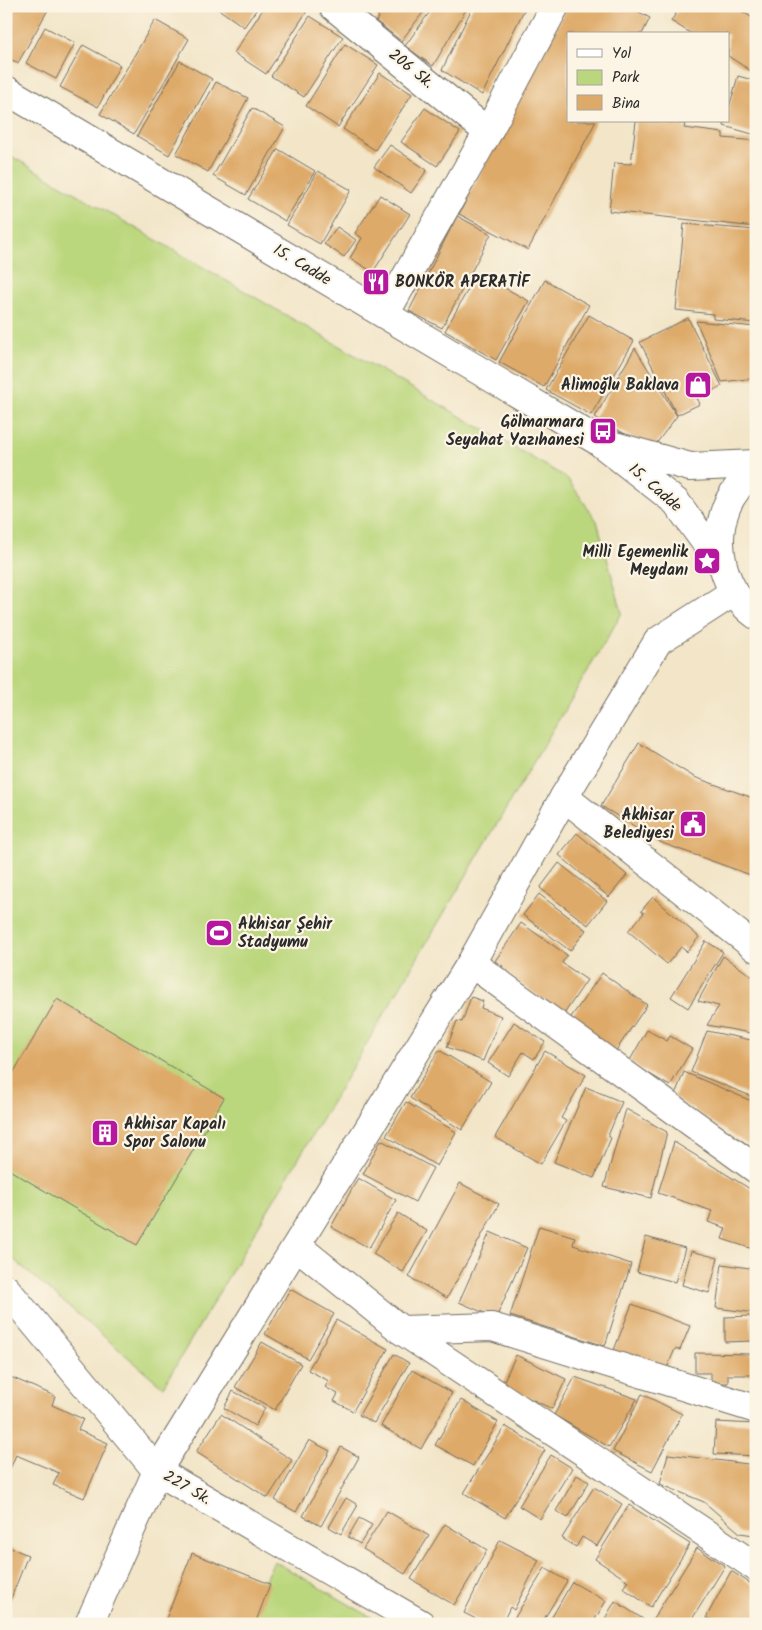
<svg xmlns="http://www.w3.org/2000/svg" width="762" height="1630" font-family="Kalam,sans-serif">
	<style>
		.green { fill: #bbd77d; stroke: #738154 }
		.building { fill: #deaa69 }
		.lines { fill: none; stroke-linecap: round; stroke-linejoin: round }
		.street-casing { stroke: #716c62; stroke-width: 30 }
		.secondary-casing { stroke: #716c62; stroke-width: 30 }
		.street { stroke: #fff; stroke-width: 28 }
		.secondary { stroke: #fff; stroke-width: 28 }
		.labels { text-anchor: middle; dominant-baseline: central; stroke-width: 4.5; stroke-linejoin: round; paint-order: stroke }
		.street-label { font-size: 16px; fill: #2b2b2b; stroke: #fcf5e5 }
		.poi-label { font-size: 16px; font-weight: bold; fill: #2b2b2b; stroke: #fcf5e5; text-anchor: end }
	</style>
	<rect width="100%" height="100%" fill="#fcf5e5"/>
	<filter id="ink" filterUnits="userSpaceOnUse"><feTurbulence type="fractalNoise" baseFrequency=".02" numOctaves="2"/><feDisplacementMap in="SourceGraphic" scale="10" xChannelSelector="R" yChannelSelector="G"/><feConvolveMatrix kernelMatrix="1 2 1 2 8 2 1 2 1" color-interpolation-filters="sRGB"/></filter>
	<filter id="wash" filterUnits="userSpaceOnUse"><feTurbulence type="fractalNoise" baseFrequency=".0096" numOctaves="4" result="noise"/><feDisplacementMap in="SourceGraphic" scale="20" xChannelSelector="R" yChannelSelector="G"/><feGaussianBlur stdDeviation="1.12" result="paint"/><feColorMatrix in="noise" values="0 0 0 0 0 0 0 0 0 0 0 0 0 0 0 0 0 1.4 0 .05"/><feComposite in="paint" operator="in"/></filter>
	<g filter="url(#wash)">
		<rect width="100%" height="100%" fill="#f2e5c8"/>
		<!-- green -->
		<g class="green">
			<polygon points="6,153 567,478 597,521 622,613 163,1387 6,1253"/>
			<polygon points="274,1561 383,1624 243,1624"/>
		</g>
		<g id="blocks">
			<!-- building -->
			<g class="building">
				<polygon points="6,6 46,6 49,8 18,63 6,57"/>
				<polygon points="214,6 259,6 244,27"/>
				<polygon points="265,6 300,6 307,11 266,74 234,53"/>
				<polygon points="377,6 428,6 401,41 376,21 379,17 373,11"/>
				<polygon points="434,6 468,6 433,66 405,46"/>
				<polygon points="473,6 526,6 482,95 442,70"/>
				<polygon points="568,6 628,6 650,18 642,34 568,34 568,121 596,121 528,250 459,214"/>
				<polygon points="681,6 733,6 756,20 756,45 751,71 728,56 728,34 692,34 671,21"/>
				<polygon points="310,16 343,37 304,97 271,76"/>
				<polygon points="155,20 189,39 134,134 100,114"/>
				<polygon points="45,27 75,43 56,79 26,63"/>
				<polygon points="345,44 378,65 338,127 306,106"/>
				<polygon points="83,45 120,65 98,107 60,87"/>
				<polygon points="180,61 212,79 169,155 137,136"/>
				<polygon points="380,73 412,94 375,150 343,129"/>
				<polygon points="738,76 756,81 756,135 724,126 725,121 728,121 728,111"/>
				<polygon points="216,82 248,98 208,172 176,154"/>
				<polygon points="252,108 285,127 246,195 213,176"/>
				<polygon points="425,108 460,132 437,166 401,142"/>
				<polygon points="636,121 662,121 685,124 684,128 723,133 723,138 756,141 756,227 609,211 614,163 631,164"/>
				<polygon points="390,145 427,170 411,193 374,167"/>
				<polygon points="278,149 315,171 285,221 248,199"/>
				<polygon points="318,171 351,190 320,244 287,225"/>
				<polygon points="380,195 410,214 373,272 350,258 362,238 355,233"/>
				<polygon points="457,216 491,234 442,328 409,311"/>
				<polygon points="684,224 756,230 756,323 713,319 713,314 676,310"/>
				<polygon points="337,227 356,240 344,257 324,244"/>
				<polygon points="477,273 529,301 496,360 445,331"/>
				<polygon points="545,280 589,305 544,387 499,362"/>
				<polygon points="589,315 634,341 591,415 546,390"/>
				<polygon points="688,318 722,386 697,398 700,404 677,415 640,342"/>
				<polygon points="696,321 755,327 756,378 722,382"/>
				<polygon points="635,348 677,416 652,449 595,417"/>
				<polygon points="639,743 694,777 756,799 756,877 662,843 601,806"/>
				<polygon points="577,833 627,875 609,897 559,855"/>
				<polygon points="559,863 607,901 588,925 540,888"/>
				<polygon points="539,894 586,930 570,951 523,915"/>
				<polygon points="653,897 699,937 687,952 681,947 667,964 628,931 644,913 641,911"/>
				<polygon points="521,923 567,955 562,963 587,980 564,1014 501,970 503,966 495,961"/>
				<polygon points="706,941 723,952 688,1008 671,997"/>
				<polygon points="723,956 756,979 756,1034 707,1025 719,1006 698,1001"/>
				<polygon points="602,973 647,1005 615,1052 569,1020"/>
				<polygon points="471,997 483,1001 481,1008 501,1016 483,1061 447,1047 457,1021 462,1022"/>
				<polygon points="57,999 224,1098 137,1245 6,1168 6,1085"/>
				<polygon points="514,1022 545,1042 534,1059 523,1052 508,1076 488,1063"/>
				<polygon points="647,1030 667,1041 670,1036 692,1049 670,1086 629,1062"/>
				<polygon points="707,1031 756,1041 756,1098 691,1072"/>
				<polygon points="439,1050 491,1082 462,1130 410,1098"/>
				<polygon points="545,1051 586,1075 561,1118 566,1121 541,1164 495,1137"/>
				<polygon points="684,1072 756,1103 756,1150 674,1097"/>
				<polygon points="586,1087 622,1102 608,1136 611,1138 594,1178 554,1162"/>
				<polygon points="406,1102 456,1132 437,1166 386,1136"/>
				<polygon points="626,1109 667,1132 651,1198 604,1187"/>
				<polygon points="381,1140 433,1168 415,1202 363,1174"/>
				<polygon points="674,1142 755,1192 752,1202 756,1203 756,1250 722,1239 726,1228 708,1222 712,1211 658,1193"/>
				<polygon points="358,1178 396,1200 369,1248 331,1227"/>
				<polygon points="460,1183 499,1204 447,1298 409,1277"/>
				<polygon points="398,1213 427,1231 403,1272 373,1254"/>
				<polygon points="539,1226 575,1237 573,1245 631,1264 605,1346 510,1316"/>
				<polygon points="490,1232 527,1248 496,1318 459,1302"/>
				<polygon points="646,1237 685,1248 675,1282 637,1272"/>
				<polygon points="691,1251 718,1258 709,1293 682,1285"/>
				<polygon points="722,1264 756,1269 756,1313 716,1308"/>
				<polygon points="290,1289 334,1314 308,1359 265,1334"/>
				<polygon points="632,1304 690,1326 680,1350 675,1349 664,1375 612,1355"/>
				<polygon points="751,1316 752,1341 725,1342 725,1317"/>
				<polygon points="336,1320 388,1349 353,1411 334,1401 338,1394 325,1387 329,1381 308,1370"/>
				<polygon points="262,1342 301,1364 275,1410 235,1387"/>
				<polygon points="695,1353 752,1354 752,1375 728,1375 728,1383 711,1383 711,1373 695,1373"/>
				<polygon points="394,1354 409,1363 374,1423 359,1415"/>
				<polygon points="516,1355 566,1379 552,1409 502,1385"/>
				<polygon points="412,1370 452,1393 421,1449 381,1426"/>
				<polygon points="6,1375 55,1396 52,1405 83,1419 78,1430 108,1443 84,1498 53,1485 59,1473 16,1455 6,1478"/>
				<polygon points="575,1377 637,1399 609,1447 554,1415"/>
				<polygon points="233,1391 265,1408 255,1426 224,1408"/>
				<polygon points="642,1394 682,1414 652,1471 613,1451"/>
				<polygon points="461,1400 498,1422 473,1466 435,1445"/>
				<polygon points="221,1414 292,1460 268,1498 196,1452"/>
				<polygon points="716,1422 756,1424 756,1456 714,1454"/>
				<polygon points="505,1426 545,1450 505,1518 464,1493"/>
				<polygon points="309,1440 330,1451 296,1512 275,1500"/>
				<polygon points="341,1447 359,1457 321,1526 303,1516"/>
				<polygon points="668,1454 756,1465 756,1518 754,1535 740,1533 704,1502 660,1484"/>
				<polygon points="551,1455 572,1468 540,1519 519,1506"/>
				<polygon points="577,1475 589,1482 568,1518 556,1511"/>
				<polygon points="594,1487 622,1504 597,1546 582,1537 576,1547 562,1538"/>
				<polygon points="346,1498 358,1505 341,1534 329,1527"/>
				<polygon points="629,1505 690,1544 651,1607 623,1588 628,1581 595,1559"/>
				<polygon points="387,1511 429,1536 405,1574 363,1549"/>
				<polygon points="359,1518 372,1525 360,1544 348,1537"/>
				<polygon points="445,1524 487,1550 454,1605 411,1579"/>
				<polygon points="500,1540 539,1560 514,1610 510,1607 502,1624 486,1624 464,1613"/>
				<polygon points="6,1546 28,1555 6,1611"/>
				<polygon points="697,1548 725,1566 689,1624 650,1624"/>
				<polygon points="192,1553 270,1584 255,1624 164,1624"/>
				<polygon points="545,1568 567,1581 541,1624 511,1624"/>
				<polygon points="731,1571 756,1587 756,1624 724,1624 706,1618"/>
				<polygon points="572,1582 606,1601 592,1624 548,1624"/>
				<polygon points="615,1601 643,1619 640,1624 602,1624"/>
			</g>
		</g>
	</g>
	<g filter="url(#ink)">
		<use href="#blocks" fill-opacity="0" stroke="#716c62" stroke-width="1"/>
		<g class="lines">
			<!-- street casing -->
			<g class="street-casing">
				<g id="street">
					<polyline points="333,6 488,132"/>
					<polyline points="385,314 488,132 555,6"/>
					<polyline points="564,797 756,948"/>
					<polyline points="471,963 756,1169"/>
					<polyline points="297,1246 401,1330 756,1567"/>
					<polyline points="6,1289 157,1471 421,1624"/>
					<polyline points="401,1330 492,1327 756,1409"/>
				</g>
			</g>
			<!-- secondary casing -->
			<g class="secondary-casing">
				<g id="secondary">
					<polyline points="6,90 598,441 676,502 722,565"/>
					<polyline points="611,445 690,467 756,464"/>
					<path d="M756 469C743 480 732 492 726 508 712 545 723 592 756 615"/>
					<polyline points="89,1624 157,1471 471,963 564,797 658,641 734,592"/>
				</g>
			</g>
			<!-- street -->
			<use href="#street" class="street"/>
			<!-- secondary -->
			<use href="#secondary" class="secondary"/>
		</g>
	</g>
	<!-- icons -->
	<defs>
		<g id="restaurant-square" transform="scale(1.4375)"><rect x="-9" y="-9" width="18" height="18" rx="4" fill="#b5179e" stroke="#fcf5e5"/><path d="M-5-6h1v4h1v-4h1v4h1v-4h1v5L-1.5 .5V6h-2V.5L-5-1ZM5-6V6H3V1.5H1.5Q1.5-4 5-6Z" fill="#fff"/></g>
		<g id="shop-square" transform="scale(1.4375)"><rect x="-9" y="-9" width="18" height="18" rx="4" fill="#b5179e" stroke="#fcf5e5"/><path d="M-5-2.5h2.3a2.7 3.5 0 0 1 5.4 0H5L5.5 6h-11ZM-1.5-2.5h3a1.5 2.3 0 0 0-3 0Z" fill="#fff"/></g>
		<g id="bus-square" transform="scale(1.4375)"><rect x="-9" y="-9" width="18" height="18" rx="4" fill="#b5179e" stroke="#fcf5e5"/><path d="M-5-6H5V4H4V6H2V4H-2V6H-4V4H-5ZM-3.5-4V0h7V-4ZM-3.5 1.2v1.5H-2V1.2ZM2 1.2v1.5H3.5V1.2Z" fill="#fff"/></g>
		<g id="sight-square" transform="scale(1.4375)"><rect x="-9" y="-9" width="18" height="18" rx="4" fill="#b5179e" stroke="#fcf5e5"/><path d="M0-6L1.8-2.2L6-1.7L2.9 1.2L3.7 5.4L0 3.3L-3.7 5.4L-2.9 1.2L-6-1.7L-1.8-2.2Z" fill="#fff"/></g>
		<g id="civic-square" transform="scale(1.4375)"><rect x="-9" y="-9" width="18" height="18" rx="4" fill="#b5179e" stroke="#fcf5e5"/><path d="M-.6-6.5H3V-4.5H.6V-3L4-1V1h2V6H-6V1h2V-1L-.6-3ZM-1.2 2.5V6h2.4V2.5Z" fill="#fff"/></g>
		<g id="stadium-square" transform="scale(1.4375)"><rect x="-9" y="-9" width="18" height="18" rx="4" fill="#b5179e" stroke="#fcf5e5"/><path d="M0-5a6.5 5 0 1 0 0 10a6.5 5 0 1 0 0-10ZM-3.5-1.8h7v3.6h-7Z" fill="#fff"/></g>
		<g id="building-square" transform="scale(1.4375)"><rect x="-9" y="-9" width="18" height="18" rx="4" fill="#b5179e" stroke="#fcf5e5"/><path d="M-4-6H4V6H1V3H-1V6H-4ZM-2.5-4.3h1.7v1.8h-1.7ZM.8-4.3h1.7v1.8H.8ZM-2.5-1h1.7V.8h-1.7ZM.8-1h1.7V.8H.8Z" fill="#fff"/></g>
	</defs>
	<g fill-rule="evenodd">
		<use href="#restaurant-square" x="376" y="282"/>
		<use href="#shop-square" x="698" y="385"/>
		<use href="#bus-square" x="603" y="431"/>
		<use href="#sight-square" x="707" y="561"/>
		<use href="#civic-square" x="693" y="824"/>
		<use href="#stadium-square" x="219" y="933"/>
		<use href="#building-square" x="105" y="1133"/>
	</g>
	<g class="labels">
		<!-- street labels -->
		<g class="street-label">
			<text transform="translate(411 69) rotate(39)">206 Sk.</text>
			<text transform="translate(302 265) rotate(31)">15. Cadde</text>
			<text transform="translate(655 488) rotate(41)">15. Cadde</text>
			<text transform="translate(187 1488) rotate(30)">227 Sk.</text>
		</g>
		<!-- poi labels -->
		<g class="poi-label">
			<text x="395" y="282" text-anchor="start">BONKÖR APERATİF</text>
			<text x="679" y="385">Alimoğlu Baklava</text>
			<text x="584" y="422">Gölmarmara<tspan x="584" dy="18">Seyahat Yazıhanesi</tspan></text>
			<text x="688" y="552">Milli Egemenlik<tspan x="688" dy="18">Meydanı</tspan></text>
			<text x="674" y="815">Akhisar<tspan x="674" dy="18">Belediyesi</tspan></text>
			<text x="238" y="924" text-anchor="start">Akhisar Şehir<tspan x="238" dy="18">Stadyumu</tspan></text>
			<text x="124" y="1124" text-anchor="start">Akhisar Kapalı<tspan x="124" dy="18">Spor Salonu</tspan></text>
		</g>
	</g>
	<!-- margin -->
	<rect width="762" height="1630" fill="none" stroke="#fcf5e5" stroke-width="25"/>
	<!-- legend -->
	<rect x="567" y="32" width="162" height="90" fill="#fcf5e5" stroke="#a8a49b"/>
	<rect x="577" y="49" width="25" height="8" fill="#ffffff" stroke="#a8a49b"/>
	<text x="612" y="58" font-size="15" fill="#2b2b2b">Yol</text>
	<rect x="577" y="70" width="25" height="15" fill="#bbd77d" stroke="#a8a49b"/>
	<text x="612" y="82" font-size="15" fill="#2b2b2b">Park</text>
	<rect x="577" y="95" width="25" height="15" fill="#deaa69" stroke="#a8a49b"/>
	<text x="612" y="108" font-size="15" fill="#2b2b2b">Bina</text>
</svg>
